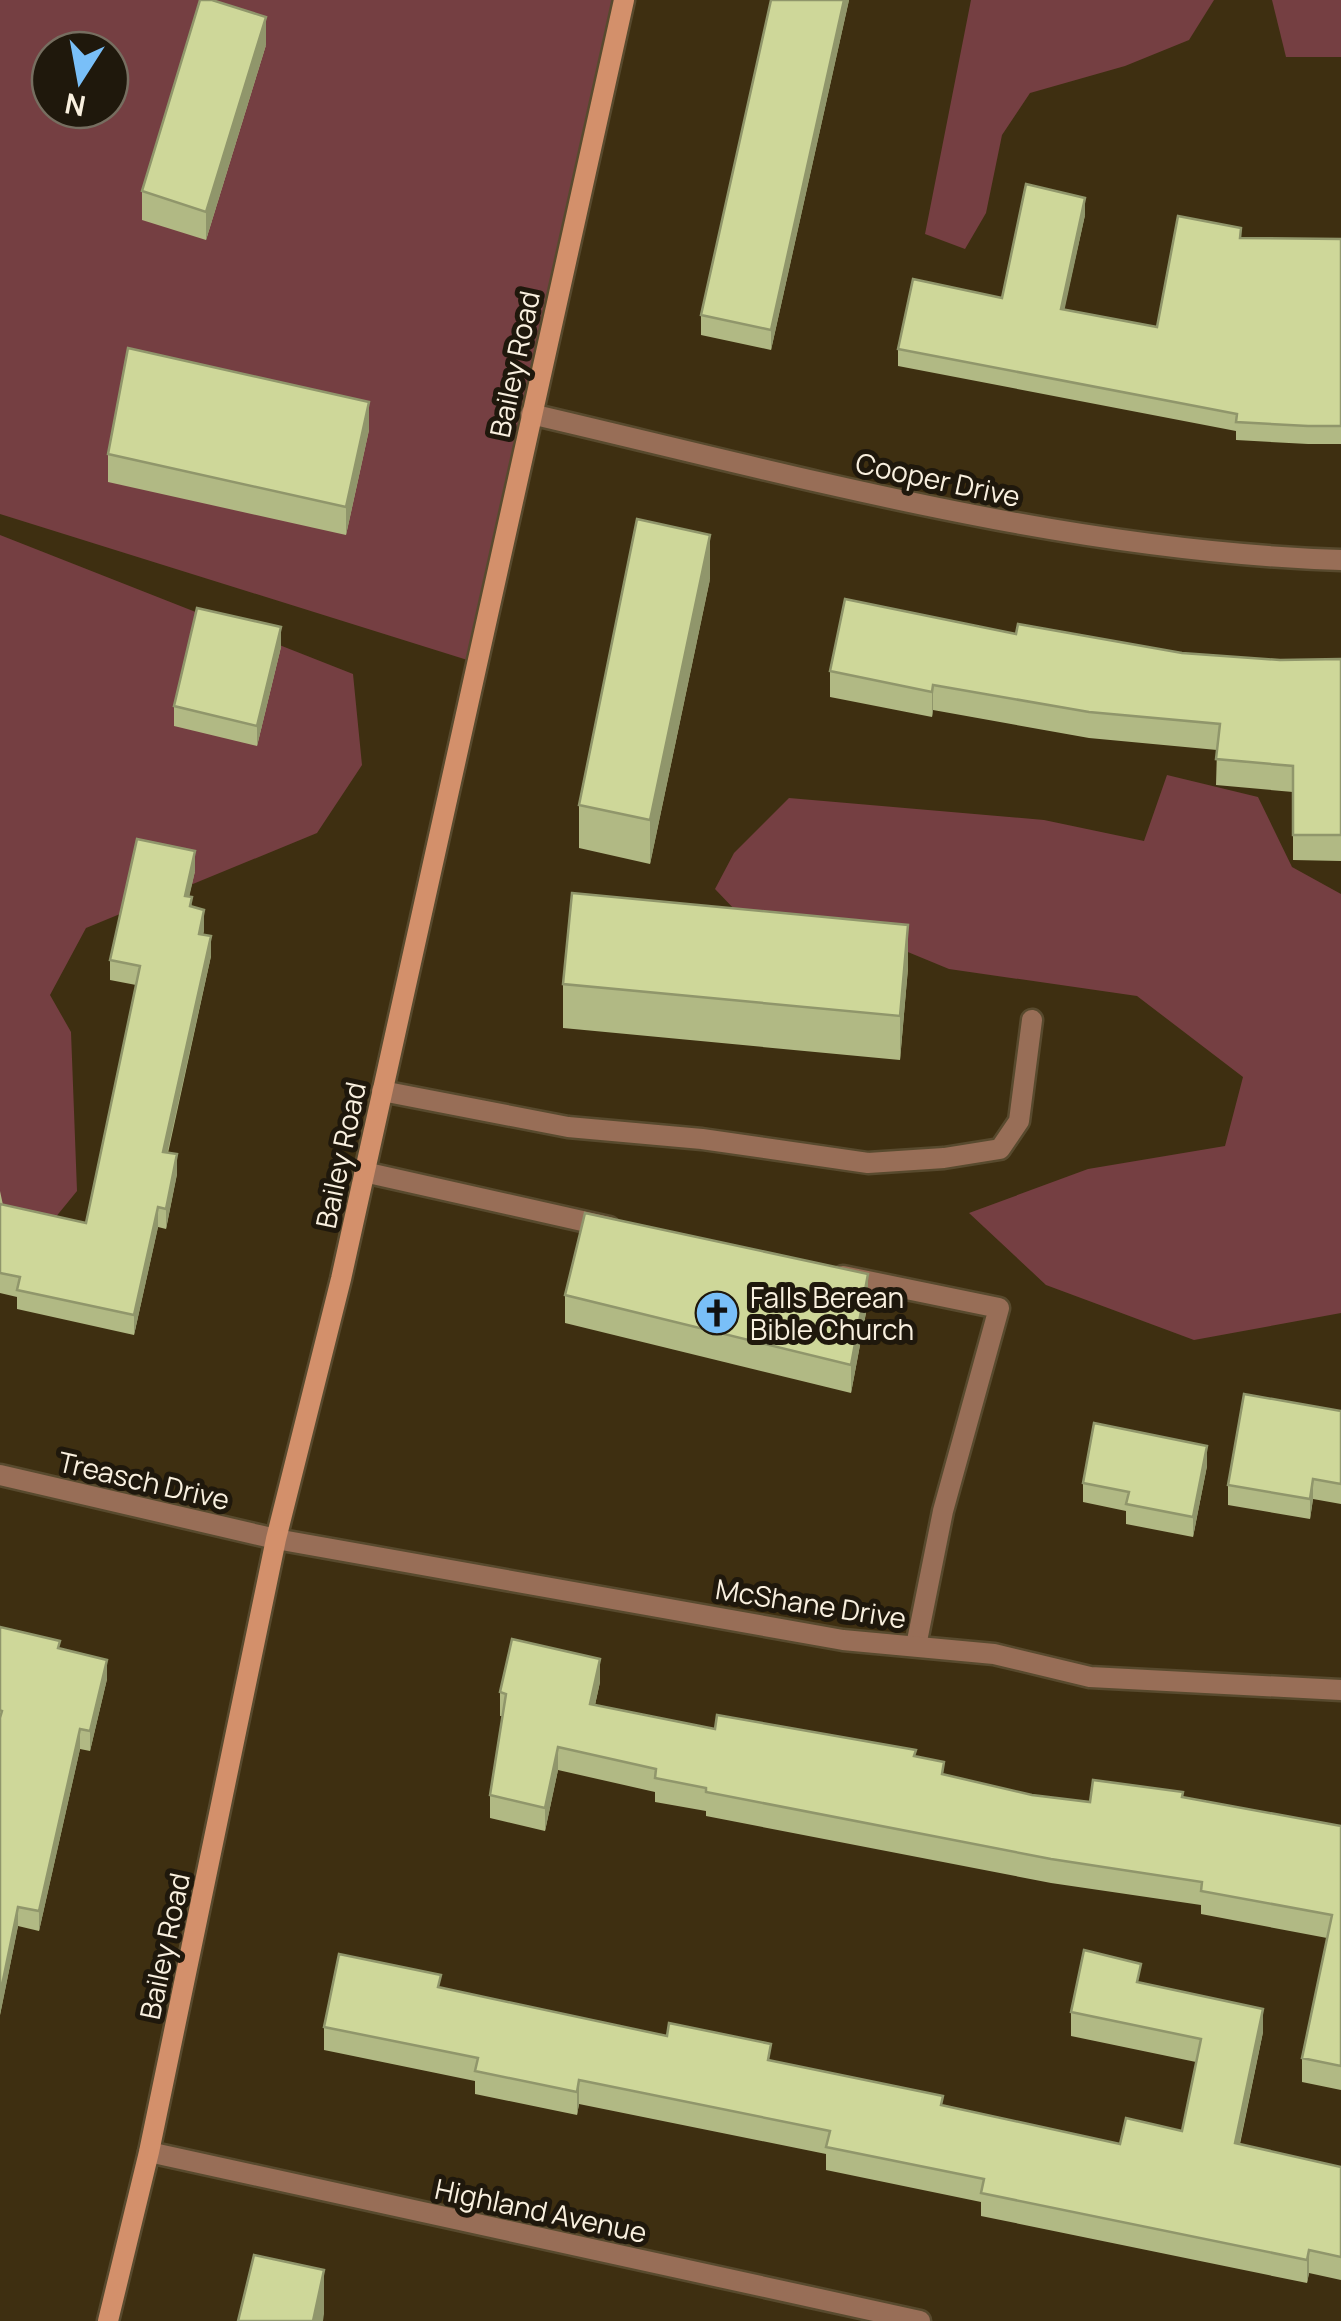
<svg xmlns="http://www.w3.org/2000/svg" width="1341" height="2321" font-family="Manrope,sans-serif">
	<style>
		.green { fill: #753f42; fill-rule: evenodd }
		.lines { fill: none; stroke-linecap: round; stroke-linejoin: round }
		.lane-casing { stroke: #584a2e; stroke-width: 25 }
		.street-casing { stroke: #584a2e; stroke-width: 25 }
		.secondary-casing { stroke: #584a2e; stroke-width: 25 }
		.lane { stroke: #986e57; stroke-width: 20 }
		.street { stroke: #986e57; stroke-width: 20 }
		.secondary { stroke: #d3906b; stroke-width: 20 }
		.wall { fill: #b1b984 }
		.shaded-wall { fill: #90966b }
		.building { fill: #ced799; stroke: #90966b; stroke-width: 2.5 }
		.labels { text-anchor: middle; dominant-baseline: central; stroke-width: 10; stroke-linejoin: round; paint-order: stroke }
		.street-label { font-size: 28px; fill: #f9f0df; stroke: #1f180c }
		.poi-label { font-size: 28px; fill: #f9f0df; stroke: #1f180c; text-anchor: start }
	</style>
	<rect width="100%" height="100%" fill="#3e2f11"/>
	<!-- green -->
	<g class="green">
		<path d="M0 0H625L477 663 0 514ZM50 50H110V110H50Z"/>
		<polygon points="971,0 1214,0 1189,40 1125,66 1030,93 1002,135 986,213 965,249 925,234"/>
		<polygon points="1272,0 1341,0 1341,57 1286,57"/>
		<polygon points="0,535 353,674 362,765 317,833 86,928 50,995 71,1032 77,1191 28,1251 0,1248"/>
		<polygon points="1167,775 1258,797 1292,867 1341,894 1341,1313 1194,1340 1046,1285 969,1213 1088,1169 1225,1146 1243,1077 1137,996 949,969 886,943 736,911 715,889 734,853 789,798 1044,820 1144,841"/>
	</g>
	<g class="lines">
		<!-- lane casing -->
		<g class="lane-casing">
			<g id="lane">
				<polyline points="382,1091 568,1127 702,1139 868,1163 944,1158 1000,1149 1019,1121 1032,1020"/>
				<polyline points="364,1172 609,1227"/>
				<polyline points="843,1276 999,1308 943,1511 916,1646"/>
			</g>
		</g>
		<!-- street casing -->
		<g class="street-casing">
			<g id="street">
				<path d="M531 414C797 476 1066 551 1341 560"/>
				<polyline points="0,1475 276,1539 843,1640 994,1654 1090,1677 1341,1690"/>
				<polyline points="149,2152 920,2321"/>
			</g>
		</g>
		<!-- secondary casing -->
		<g class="secondary-casing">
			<polyline id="secondary" points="108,2321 149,2152 276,1539 341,1279 624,0"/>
		</g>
		<!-- lane -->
		<use href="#lane" class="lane"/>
		<!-- street -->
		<use href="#street" class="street"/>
		<!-- secondary -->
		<use href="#secondary" class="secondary"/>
	</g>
	<!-- wall -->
	<g class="wall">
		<polygon points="771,0 849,0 771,350 701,335 701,315"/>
		<polygon points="266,45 206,240 142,220 142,191"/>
		<polygon points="1085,215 1064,309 1157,327 1241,238 1341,239 1341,444 1308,444 1236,440 1236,431 898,366 898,349 1002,298"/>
		<polygon points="369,430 346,535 108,482 108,454"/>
		<polygon points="710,579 650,864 579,848 579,805"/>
		<polygon points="1016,634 1182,653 1280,660 1341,659 1341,861 1293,860 1293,792 1216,785 1217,750 1089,738 933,710 932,717 830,697 830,671"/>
		<polygon points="281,647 257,746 174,726 174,706"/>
		<polygon points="195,871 189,896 192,907 204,930 203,935 211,956 168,1153 177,1174 166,1229 158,1227 134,1335 17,1309 17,1297 0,1293 0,1191 3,1205 86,1223 136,985 110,980 110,960"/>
		<polygon points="908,968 900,1060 563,1028 563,984"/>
		<polygon points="565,1295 868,1302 851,1393 565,1323"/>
		<polygon points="1341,1411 1341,1504 1313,1499 1310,1519 1228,1505 1228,1485"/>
		<polygon points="1207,1466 1193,1537 1126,1524 1126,1511 1083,1502 1083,1483"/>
		<polygon points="0,1627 60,1649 107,1679 90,1751 80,1749 39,1931 18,1926 0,2015"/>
		<polygon points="600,1682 595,1705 715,1729 916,1756 944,1774 1032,1795 1090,1802 1183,1797 1341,1826 1341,2090 1302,2082 1302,2058 1327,1938 1201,1914 1201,1905 1051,1883 706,1816 706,1811 655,1802 655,1792 558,1770 545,1831 490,1818 490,1795 502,1716 500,1716 500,1692"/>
		<polygon points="1141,1983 1263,2032 1240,2144 1341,2167 1341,2280 1309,2273 1307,2283 981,2216 981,2202 826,2170 826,2154 579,2104 577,2115 475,2094 475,2081 324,2050 324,2027 441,1988 771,2061 943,2106 1120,2144 1182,2131 1196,2062 1071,2036 1071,2012"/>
	</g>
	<!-- shaded-wall -->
	<g class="shaded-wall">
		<polygon points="844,0 849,0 771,350 771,330"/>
		<polygon points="266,17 266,45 206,240 206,212"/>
		<polygon points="1085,198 1085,215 1061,326 1061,309"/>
		<polygon points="369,402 369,430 346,535 346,507"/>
		<polygon points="710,535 710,579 650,864 650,820"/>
		<polygon points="281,627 281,647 257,746 257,726"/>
		<polygon points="933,685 933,710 932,717 932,692"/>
		<polygon points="195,851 195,871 185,916 185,896"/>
		<polygon points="204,910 204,930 199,954 199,934"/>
		<polygon points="908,925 908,968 900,1060 900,1016"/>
		<polygon points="211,936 211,956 163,1172 163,1152"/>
		<polygon points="177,1154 177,1174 166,1229 166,1209"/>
		<polygon points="158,1207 158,1227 134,1335 134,1315"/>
		<polygon points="868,1274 868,1302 851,1393 851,1365"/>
		<polygon points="1207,1446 1207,1466 1193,1537 1193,1517"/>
		<polygon points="1313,1479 1313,1499 1310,1519 1310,1499"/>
		<polygon points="600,1659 600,1682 590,1728 590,1704"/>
		<polygon points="107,1660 107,1679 90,1751 90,1731"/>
		<polygon points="80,1729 80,1749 39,1931 39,1911"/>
		<polygon points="558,1747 558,1770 545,1831 545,1808"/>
		<polygon points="18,1907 18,1926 0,2015 0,1995"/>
		<polygon points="1263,2009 1263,2032 1235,2166 1235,2143"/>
		<polygon points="579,2080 579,2104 577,2115 577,2092"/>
		<polygon points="1309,2250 1309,2273 1307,2283 1307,2260"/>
		<polygon points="324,2270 324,2314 323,2321 313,2321"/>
	</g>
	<!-- building -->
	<g class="building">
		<polygon points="200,0 212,0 266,17 206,212 142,191"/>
		<polygon points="771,0 844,0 771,330 701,315"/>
		<polygon points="1026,184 1085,198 1061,309 1157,327 1178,216 1241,228 1240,238 1341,239 1341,426 1308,426 1236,422 1237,414 898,349 913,279 1002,298"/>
		<polygon points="128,348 369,402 346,507 108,454"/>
		<polygon points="637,519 710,535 650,820 579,805"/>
		<polygon points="845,599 1016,634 1018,624 1182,653 1280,660 1341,659 1341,835 1293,835 1293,766 1216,759 1220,724 1089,712 933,685 932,692 830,671"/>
		<polygon points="197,608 281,627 257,726 174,706"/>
		<polygon points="137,839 195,851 185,896 192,897 190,906 204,910 199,934 211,936 163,1152 177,1154 166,1209 158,1207 134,1315 17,1290 20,1277 0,1273 0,1204 86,1223 140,966 110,960"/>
		<polygon points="572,893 908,925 900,1016 563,984"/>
		<polygon points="585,1213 868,1274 851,1365 565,1295"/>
		<polygon points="1244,1394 1341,1411 1341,1484 1313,1479 1310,1499 1228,1485"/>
		<polygon points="1094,1423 1207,1446 1193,1517 1126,1504 1129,1492 1083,1483"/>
		<polygon points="0,1627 60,1641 58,1648 107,1660 90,1731 80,1729 39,1911 18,1907 0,1995 0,1718 2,1711 0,1710"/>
		<polygon points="512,1639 600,1659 590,1704 715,1729 717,1715 916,1750 914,1756 944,1762 942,1774 1032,1795 1090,1802 1093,1780 1183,1792 1182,1797 1341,1826 1341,2066 1302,2058 1332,1915 1201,1891 1202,1882 1051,1859 706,1792 706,1788 655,1778 656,1769 558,1747 545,1808 490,1795 506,1694 500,1692"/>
		<polygon points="1084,1950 1141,1964 1137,1982 1263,2009 1235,2143 1341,2167 1341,2257 1309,2250 1307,2260 981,2193 984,2179 826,2147 830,2131 579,2080 577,2092 475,2071 478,2058 324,2027 339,1954 441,1975 438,1987 667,2036 669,2023 771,2044 768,2060 943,2096 941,2105 1120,2144 1126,2118 1182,2131 1201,2039 1071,2012"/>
		<polygon points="254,2255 324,2270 313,2321 238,2321"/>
	</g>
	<!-- icons -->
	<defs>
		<g id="church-disc" transform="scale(2.25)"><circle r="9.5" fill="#79bff8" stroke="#1f180c"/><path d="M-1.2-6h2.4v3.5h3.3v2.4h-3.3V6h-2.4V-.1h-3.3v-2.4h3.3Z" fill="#111"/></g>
	</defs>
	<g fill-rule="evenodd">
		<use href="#church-disc" x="717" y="1313"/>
	</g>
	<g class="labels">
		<!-- street labels -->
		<g class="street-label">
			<text transform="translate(514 364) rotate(-78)">Bailey Road</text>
			<text transform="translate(938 479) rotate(12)">Cooper Drive</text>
			<text transform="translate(340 1155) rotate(-78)">Bailey Road</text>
			<text transform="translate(144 1480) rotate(13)">Treasch Drive</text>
			<text transform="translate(811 1603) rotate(9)">McShane Drive</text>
			<text transform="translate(164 1946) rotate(-78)">Bailey Road</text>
			<text transform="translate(541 2210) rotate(12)">Highland Avenue</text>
		</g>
		<!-- poi labels -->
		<g class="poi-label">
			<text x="750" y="1297">Falls Berean<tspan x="750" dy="32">Bible Church</tspan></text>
		</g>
	</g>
	<!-- north arrow -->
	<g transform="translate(80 80) rotate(191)"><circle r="48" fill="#1f180c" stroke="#766e60" stroke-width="2.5"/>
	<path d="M0-8L18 38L0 25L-18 38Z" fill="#79bff8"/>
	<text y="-15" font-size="28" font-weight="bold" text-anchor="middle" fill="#f9f0df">N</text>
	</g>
</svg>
